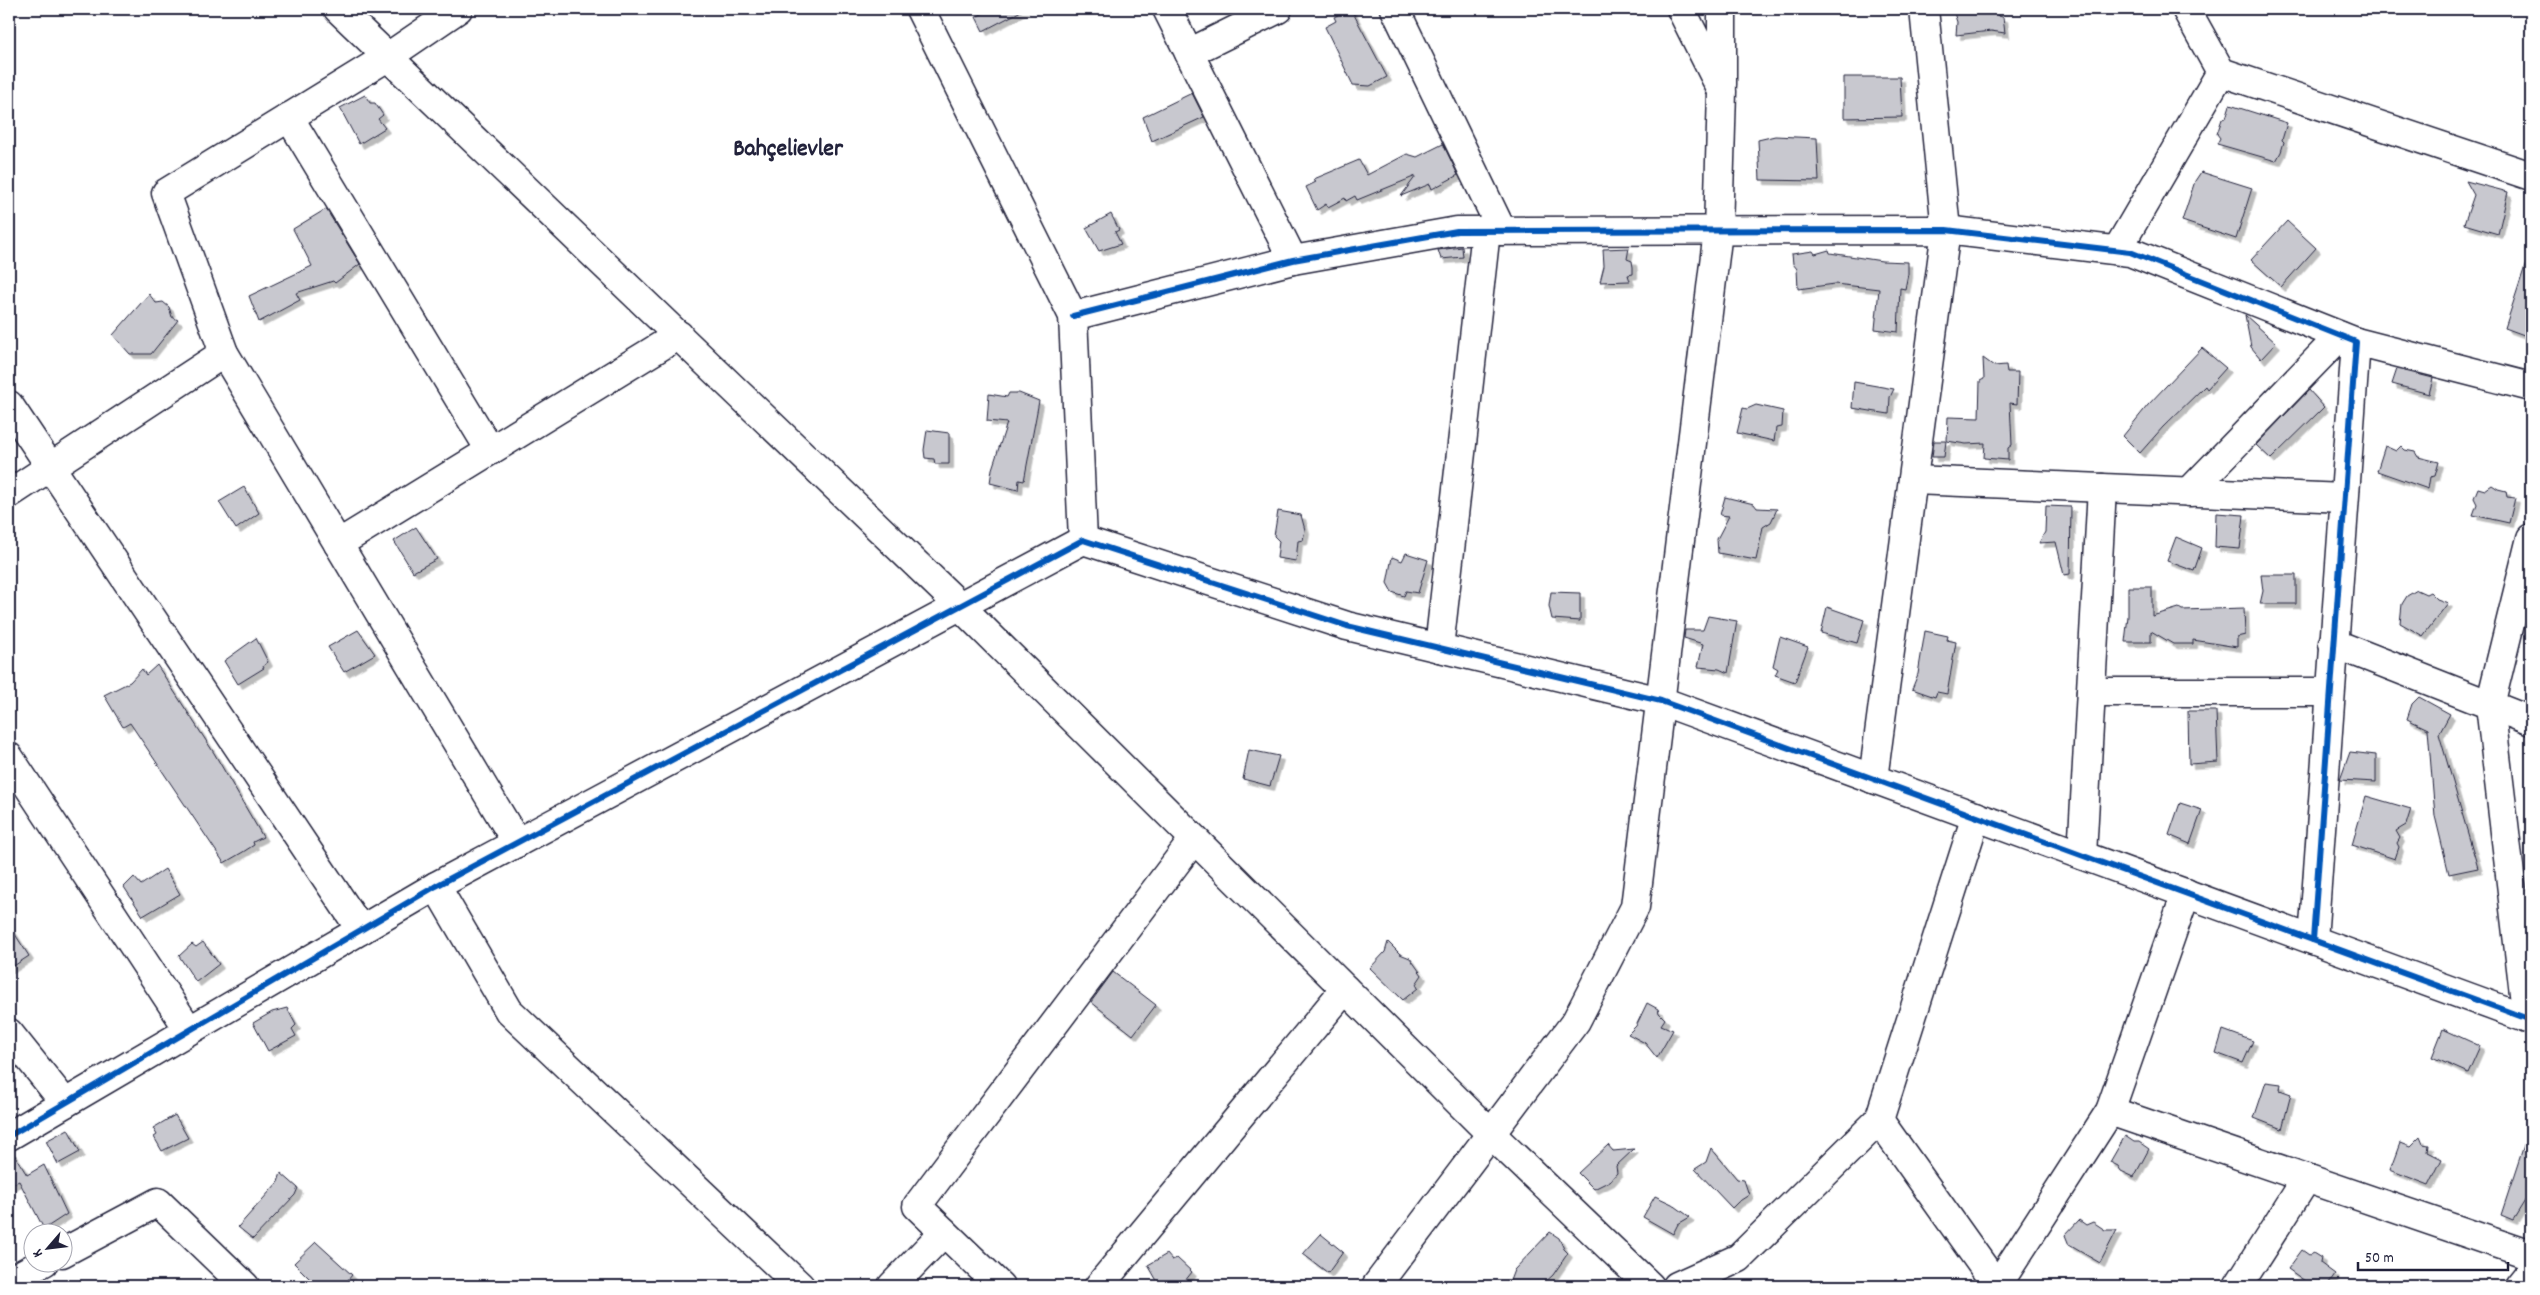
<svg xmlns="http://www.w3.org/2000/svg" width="2540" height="1295" font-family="Dekko,sans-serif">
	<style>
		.building { fill: #c8c8cf; stroke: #22223b; filter: url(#shadow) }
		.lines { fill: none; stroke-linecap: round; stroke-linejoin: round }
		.minor-casing { stroke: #22223b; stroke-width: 31 }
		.minor { stroke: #fff; stroke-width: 28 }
		.cycleway-casing { stroke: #fff; stroke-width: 9 }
		.cycleway { stroke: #0057b8; stroke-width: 6 }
		.labels { text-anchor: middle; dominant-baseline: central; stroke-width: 4.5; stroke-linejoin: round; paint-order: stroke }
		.district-label { font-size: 24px; font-weight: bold; fill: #22223b; stroke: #fff }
	</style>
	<defs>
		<filter id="shadow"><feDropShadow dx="4.5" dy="4.5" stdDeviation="0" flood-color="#0004"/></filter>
	</defs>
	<rect width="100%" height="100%" fill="#fff"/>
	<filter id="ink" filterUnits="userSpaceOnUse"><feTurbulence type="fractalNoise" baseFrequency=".02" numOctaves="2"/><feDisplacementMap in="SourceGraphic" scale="10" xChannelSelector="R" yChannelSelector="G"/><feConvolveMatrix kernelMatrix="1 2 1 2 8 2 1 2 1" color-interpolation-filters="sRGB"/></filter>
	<g filter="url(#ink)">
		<!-- building -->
		<g class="building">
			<polygon points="991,9 1025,9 983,31 976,17"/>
			<polygon points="1349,9 1351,9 1387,77 1370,86 1353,85 1325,27 1336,21 1334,17"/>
			<polygon points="1971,9 1997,9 1998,16 2003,17 2005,33 1991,31 1956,35 1957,22 1954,13"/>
			<polygon points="1844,77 1900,77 1902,117 1844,118"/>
			<polygon points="1192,93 1204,117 1152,141 1143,117"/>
			<polygon points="365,95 370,103 375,103 383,115 378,119 385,128 359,144 340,108"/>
			<polygon points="2230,105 2287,123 2282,140 2284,142 2281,152 2276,161 2217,144 2220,138 2217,134 2222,119 2226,118"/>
			<polygon points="1775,136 1817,138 1819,181 1760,180 1758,140"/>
			<polygon points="1443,144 1458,175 1432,189 1430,184 1401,196 1416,176 1357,200 1355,196 1346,201 1345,198 1328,207 1326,204 1317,210 1306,187 1316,182 1314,179 1359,160 1367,175 1407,154 1417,157"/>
			<polygon points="2201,172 2252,188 2236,239 2182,221 2195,181"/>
			<polygon points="2466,181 2508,192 2498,234 2464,224 2474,195"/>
			<polygon points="326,209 360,264 335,283 333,281 296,293 300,300 259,322 249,296 312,266 293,229"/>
			<polygon points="1111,214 1119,230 1115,232 1121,244 1099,251 1086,228"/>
			<polygon points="2287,221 2316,248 2281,287 2251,260"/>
			<polygon points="1462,247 1463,257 1441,259 1438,250"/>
			<polygon points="1629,248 1627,259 1632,261 1633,267 1633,274 1628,275 1630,281 1600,282 1604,266 1603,249"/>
			<polygon points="1829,250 1830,253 1882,261 1908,262 1908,274 1905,289 1900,288 1898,332 1875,329 1879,289 1835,284 1798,289 1797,269 1793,264 1792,254 1813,251 1815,254"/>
			<polygon points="2528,257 2531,258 2531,331 2524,335 2505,328"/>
			<polygon points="149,294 156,303 163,302 169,307 172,317 178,320 151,354 130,354 113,335"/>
			<polygon points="2245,315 2276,343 2261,359 2251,347"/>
			<polygon points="2202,348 2226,368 2207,389 2205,386 2163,427 2140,453 2123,436 2148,405"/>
			<polygon points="1983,358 1994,366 2006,365 2007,372 2018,372 2017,404 2010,403 2012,445 2008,448 2008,460 1984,458 1985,443 1966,444 1947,441 1948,417 1979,418 1980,381 1984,379"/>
			<polygon points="2397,369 2433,378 2429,394 2392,384"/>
			<polygon points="1854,382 1894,389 1890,397 1889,414 1852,408"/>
			<polygon points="2309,390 2324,407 2271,459 2256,445"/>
			<polygon points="1009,393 1019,393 1039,401 1024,481 1019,480 1018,490 990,483 992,469 1007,423 987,421 989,394 1007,397"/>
			<polygon points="1756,405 1783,411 1782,427 1776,428 1774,441 1737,433 1743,408 1747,409"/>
			<polygon points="927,430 949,433 949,464 935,464 934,459 925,458 924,450"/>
			<polygon points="1934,441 1946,441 1944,457 1932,457"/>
			<polygon points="2385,446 2396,451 2401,446 2405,450 2415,452 2418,457 2439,462 2435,476 2430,477 2428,489 2377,471"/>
			<polygon points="2492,485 2498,489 2506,491 2507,497 2515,498 2509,523 2473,515 2477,504 2474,498 2478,488 2485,490"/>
			<polygon points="244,487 259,513 236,529 219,502"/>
			<polygon points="1725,497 1754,504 1757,508 1777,509 1771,522 1763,527 1756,560 1718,553 1717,539 1729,516 1720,515"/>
			<polygon points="2046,506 2071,507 2070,574 2064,575 2056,542 2039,543 2045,532"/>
			<polygon points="1278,511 1301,515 1305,530 1303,540 1298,541 1296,561 1277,558 1279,541 1274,536"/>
			<polygon points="2216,513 2244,515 2240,549 2215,547"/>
			<polygon points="416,527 437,559 413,572 394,541"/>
			<polygon points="2176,537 2202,548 2194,571 2167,561"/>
			<polygon points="1406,553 1428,560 1418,593 1406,591 1404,596 1392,592 1387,583 1392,557 1402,561"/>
			<polygon points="2261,575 2296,575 2296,604 2260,604 2263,591"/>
			<polygon points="2128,587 2152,587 2152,616 2179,608 2182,610 2244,608 2245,635 2237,637 2237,647 2193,640 2193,644 2173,644 2151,631 2151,642 2125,642 2128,616"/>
			<polygon points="2417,590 2426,594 2430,592 2437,599 2448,603 2423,636 2400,623 2402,604 2407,596"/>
			<polygon points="1551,592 1580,593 1580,621 1552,619 1549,606"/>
			<polygon points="1827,607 1864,620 1857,643 1821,633"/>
			<polygon points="1708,616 1737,621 1728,673 1719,669 1698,667 1703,644 1684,638 1685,630 1703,630"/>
			<polygon points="358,630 375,654 344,672 328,647"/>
			<polygon points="1925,631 1948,636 1947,640 1956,642 1947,694 1937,692 1935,697 1912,689 1918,674"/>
			<polygon points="1780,637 1808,647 1795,682 1775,675 1778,669 1773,666"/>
			<polygon points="256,638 268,662 263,666 264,668 238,684 224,661"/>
			<polygon points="157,665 214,753 263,837 253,842 254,845 243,852 224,863 130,723 123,727 104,695 130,682 142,669 146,675"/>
			<polygon points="2419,697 2450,714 2439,734 2478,868 2449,874 2435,816 2428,729 2407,719 2412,704"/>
			<polygon points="2188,711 2216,711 2218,762 2189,764"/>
			<polygon points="1249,750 1279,756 1270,786 1243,779"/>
			<polygon points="2350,752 2376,755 2376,782 2340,780"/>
			<polygon points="2366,796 2411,809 2406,825 2396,831 2400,838 2397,843 2399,847 2395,859 2352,845"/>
			<polygon points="2180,803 2202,810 2190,844 2169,835"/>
			<polygon points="165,869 180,894 143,916 124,887 134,877 141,885"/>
			<polygon points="9,925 29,956 9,969"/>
			<polygon points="203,942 219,964 196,982 179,956 192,944 196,947"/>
			<polygon points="1388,942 1400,954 1410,958 1422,975 1416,984 1418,988 1403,1000 1370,968 1385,952"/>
			<polygon points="1113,972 1156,1005 1133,1035 1091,1002"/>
			<polygon points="1647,1003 1658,1009 1659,1013 1665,1019 1661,1025 1673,1030 1657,1058 1645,1043 1628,1034 1636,1026"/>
			<polygon points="287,1008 296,1025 292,1029 296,1036 268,1051 253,1023 272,1012"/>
			<polygon points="2443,1029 2480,1046 2468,1073 2432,1057"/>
			<polygon points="2223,1030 2253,1041 2243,1063 2216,1053"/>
			<polygon points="2266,1082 2281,1084 2280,1090 2291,1094 2282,1129 2254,1118"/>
			<polygon points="175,1115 188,1138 162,1151 154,1137 157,1135 153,1128"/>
			<polygon points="68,1129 80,1152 58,1164 46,1141"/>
			<polygon points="2125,1136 2134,1142 2139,1142 2149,1149 2134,1177 2121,1171 2118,1166 2110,1162"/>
			<polygon points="2527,1136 2531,1137 2531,1191 2513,1220 2501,1215"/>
			<polygon points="2420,1137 2423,1144 2429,1145 2428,1152 2442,1159 2429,1185 2390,1170 2400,1143 2410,1147"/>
			<polygon points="1608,1145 1613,1151 1634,1149 1616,1166 1617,1173 1610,1181 1594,1189 1578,1173"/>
			<polygon points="1711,1148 1737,1179 1744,1180 1749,1195 1738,1202 1732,1208 1695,1169 1706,1162"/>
			<polygon points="12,1151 27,1175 44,1165 67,1214 44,1229 19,1181 9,1186 9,1152"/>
			<polygon points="281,1173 298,1188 295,1195 253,1239 238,1227 278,1182"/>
			<polygon points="1655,1196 1672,1204 1690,1217 1678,1224 1673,1234 1643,1217"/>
			<polygon points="2079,1220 2086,1225 2093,1222 2105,1230 2117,1230 2100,1263 2069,1245 2065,1235"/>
			<polygon points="1550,1232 1559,1238 1564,1249 1568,1253 1553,1275 1541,1286 1508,1286 1514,1270"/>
			<polygon points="1321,1234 1343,1252 1328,1273 1303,1254"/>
			<polygon points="316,1242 352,1275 343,1286 317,1286 294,1263"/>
			<polygon points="2302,1250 2309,1255 2313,1253 2321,1258 2320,1263 2335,1274 2327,1286 2312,1286 2288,1269"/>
			<polygon points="1167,1254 1172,1260 1177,1258 1192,1272 1181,1286 1160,1286 1148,1265"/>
		</g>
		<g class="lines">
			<!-- minor casing -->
			<g class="minor-casing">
				<g id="minor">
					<polyline points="338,9 960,606 1491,1134 1650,1286"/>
					<polyline points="458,9 389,56 166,193 224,353 517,843"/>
					<polyline points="920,9 1073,316 1083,540"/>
					<polyline points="1167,9 1293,260"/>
					<polyline points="1395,9 1502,231"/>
					<polyline points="2186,9 2221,72 2531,176"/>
					<polyline points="1189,53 1278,9"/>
					<polyline points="1722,85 1722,9"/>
					<polyline points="289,117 490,450"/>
					<polyline points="2117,250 2221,72"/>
					<polyline points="1073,316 1293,260 1457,231 1946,230 2130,252 2356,342 2313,940"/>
					<polyline points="2356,342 2531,387"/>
					<polyline points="9,405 361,930"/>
					<polyline points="1913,480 2344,498"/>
					<polyline points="2189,492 2340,336"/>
					<polyline points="9,494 224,353"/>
					<polyline points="338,544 679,335"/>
					<polyline points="2333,643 2531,721"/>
					<polyline points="1439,648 1486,231"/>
					<polyline points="2091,692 2329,692"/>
					<polyline points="9,757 189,1030"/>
					<polyline points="1873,779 1946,230 1924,9"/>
					<polyline points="2082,855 2102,488"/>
					<polyline points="436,886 509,1011 800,1286"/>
					<polyline points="2527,1019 2490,705 2531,538"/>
					<polyline points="9,1033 65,1103"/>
					<polyline points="2110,1111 2531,1255"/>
					<polyline points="1879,1120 1997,1286"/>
					<polyline points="9,1136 436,886 1083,540 1347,626 1661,701 2531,1020"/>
					<polyline points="62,1253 158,1202 245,1286"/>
					<polyline points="9,1281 44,1262"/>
					<polyline points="892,1286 944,1232"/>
					<polyline points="1000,1286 917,1206 1194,839"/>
					<polyline points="1099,1286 1345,989"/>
					<polyline points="1376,1286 1576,1021 1635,907 1718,231 1722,91 1681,9"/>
					<polyline points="1677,1286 1739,1258 1879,1120 1976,816"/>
					<polyline points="1997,1286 2110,1111 2186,893"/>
					<polyline points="2238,1286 2307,1178"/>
					<polyline points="2519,1286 2531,1271"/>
				</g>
			</g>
			<!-- minor -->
			<use href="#minor" class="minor"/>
			<!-- cycleway casing -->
			<g class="cycleway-casing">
				<g id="cycleway">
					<polyline points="1073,316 1293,260 1457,231 1946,230 2130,252 2356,342 2313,940"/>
					<polyline points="9,1136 436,886 1083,540 1347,626 1661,701 2531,1020"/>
				</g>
			</g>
			<!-- cycleway -->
			<use href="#cycleway" class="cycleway"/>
		</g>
	</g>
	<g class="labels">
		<!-- district labels -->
		<g class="district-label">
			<text x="788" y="150">Bahçelievler</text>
		</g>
	</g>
	<!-- margin -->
	<rect width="2540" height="1295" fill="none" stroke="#fff" stroke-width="30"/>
	<rect x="15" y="15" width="2510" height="1265" fill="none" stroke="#22223b" stroke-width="2" filter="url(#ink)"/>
	<!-- north arrow -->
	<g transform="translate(48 1248) rotate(242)"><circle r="24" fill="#ffffff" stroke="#a7a7b1"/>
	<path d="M0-4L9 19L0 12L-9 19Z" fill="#22223b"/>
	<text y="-8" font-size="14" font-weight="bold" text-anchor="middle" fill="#22223b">K</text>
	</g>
	<!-- scale -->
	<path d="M2358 1262v8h150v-8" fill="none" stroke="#22223b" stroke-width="2.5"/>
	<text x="2365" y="1262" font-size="15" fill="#22223b" stroke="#ffffff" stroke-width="4" paint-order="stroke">50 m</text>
</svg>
